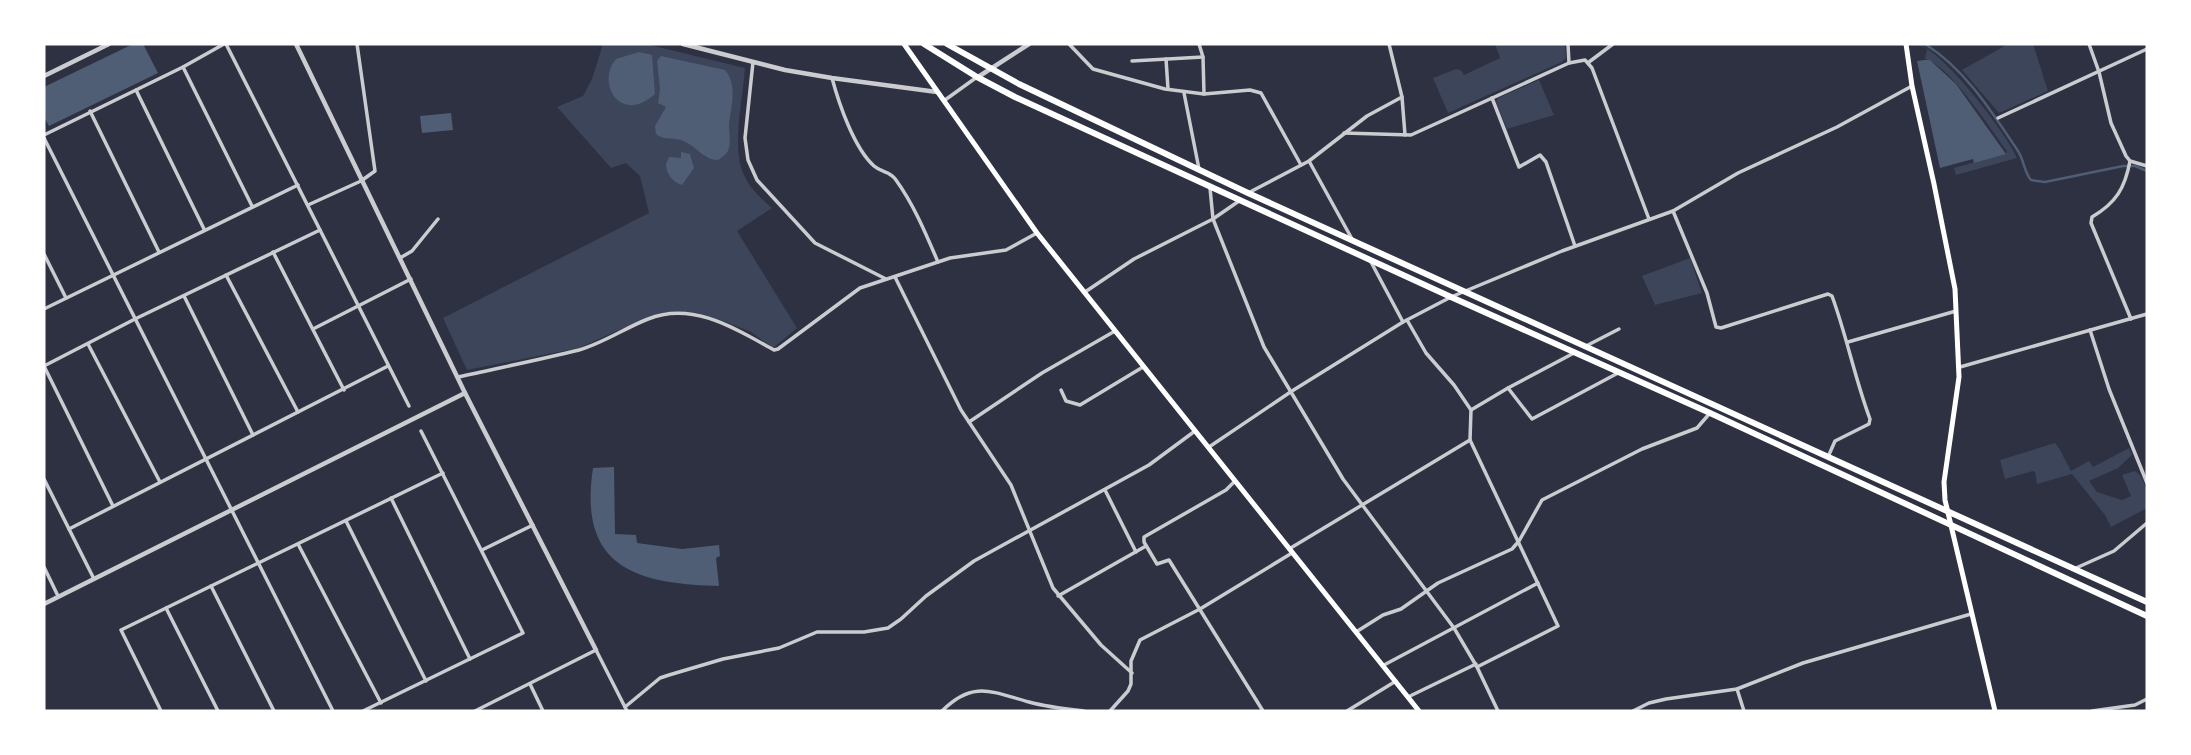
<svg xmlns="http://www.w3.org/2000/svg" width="2191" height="755" font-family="'IBM Plex Serif',serif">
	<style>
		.green { fill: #3c4559 }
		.water { fill: #4f5d75 }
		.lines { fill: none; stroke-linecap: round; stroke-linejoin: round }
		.stream { stroke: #4f5d75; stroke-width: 2.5 }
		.minor { stroke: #caccd0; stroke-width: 3.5 }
		.tertiary { stroke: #caccd0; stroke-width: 4.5 }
		.secondary { stroke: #fff; stroke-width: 5 }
		.trunk { stroke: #fff; stroke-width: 6 }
	</style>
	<rect width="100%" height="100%" fill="#2d3142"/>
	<!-- green -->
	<g class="green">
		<path d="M603 44H646L745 68C743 98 731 148 744 175 750 189 761 198 772 208L737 231 797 328 773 348 751 332 726 322 698 313 666 312 648 317 579 348 467 370 443 318 649 213 640 176 626 163 611 168 557 107 583 96 592 79Z"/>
		<polygon points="1495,44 1565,44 1566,58 1562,62 1448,113 1433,78 1456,69 1461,70 1464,75 1500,58"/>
		<path d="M1916 44C1939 45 2008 135 2017 158L1956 175 1954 168 2006 153 2007 151C1991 130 1949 64 1925 59L1927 49Z"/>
		<polygon points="2008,44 2033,44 2048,91 1999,113 1962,70"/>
		<polygon points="1539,80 1554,115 1507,129 1496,102 1498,98"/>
		<polygon points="1690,258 1702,293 1655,305 1642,276"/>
		<path d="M2055 443 2059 448 2071 471 2089 461 2093 467 2129 448 2132 455 2118 468 2089 481 2097 492 2122 500 2131 496 2122 475 2135 471C2147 479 2147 495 2147 508L2111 527 2105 515 2072 474 2037 484 2035 472 2033 471 2005 479 2000 460Z"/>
	</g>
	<!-- water -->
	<g class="water">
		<polygon points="133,44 143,44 158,73 49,126 44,117 44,87"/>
		<path d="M639 52 652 55 655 94C619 126 596 81 616 59Z"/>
		<path d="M661 56 725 70C738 85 731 107 729 125 729 132 731 141 729 148 728 153 723 157 718 160 704 160 696 146 683 141 674 137 664 141 656 134L655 126 666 107 658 103 660 89 657 61Z"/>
		<polygon points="1925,60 1930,60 1956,84 2006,154 1974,163 1973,159 1940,168 1917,61"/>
		<polygon points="451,113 453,130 422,133 420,116"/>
		<path d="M681 152 690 154 694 168 682 185C672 182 666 173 666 164L669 157 681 158Z"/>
		<path d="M614 467 615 534 636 535 637 543 682 549 719 545 720 556 716 558 719 586C634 584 578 566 593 468Z"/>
	</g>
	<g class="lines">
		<!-- stream -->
		<path class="stream" d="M1925 44C1965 69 1992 112 2018 151 2024 160 2024 172 2031 180L2045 182 2123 166H2135L2147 171"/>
		<!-- minor -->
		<g class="minor">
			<polyline points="226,44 409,406"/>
			<polyline points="1069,44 1093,69 1165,89 1204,94 1250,90 1261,93 1301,165"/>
			<polyline points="1199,44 1203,57 1204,94"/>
			<polyline points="1389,44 1402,97 1405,135"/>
			<polyline points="1568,44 1569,63"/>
			<polyline points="2089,44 2099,72 2111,123 2126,156 2130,161 2147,166"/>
			<polyline points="1166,59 1168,89"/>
			<polyline points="1132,61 1203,57"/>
			<polyline points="753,62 745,138 748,160 757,180 815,243 886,279"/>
			<polyline points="1589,62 1613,44"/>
			<polyline points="183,67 252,206"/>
			<path d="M832 78C839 104 854 148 874 166 882 173 890 171 896 180 914 205 926 234 938 262"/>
			<polyline points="136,90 204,229"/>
			<polyline points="1184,93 1199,169"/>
			<polyline points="1492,98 1519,167 1540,155 1546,162 1575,246"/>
			<polyline points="945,100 977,77"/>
			<polyline points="90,111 159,252"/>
			<polyline points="1998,118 2147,49"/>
			<polyline points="1344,133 1411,135 1569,63 1585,60 1592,68 1649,219"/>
			<polyline points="44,135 183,67 224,44"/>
			<polyline points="44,138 333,711"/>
			<polyline points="1309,161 1352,239"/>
			<path d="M2130 161C2125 188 2116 203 2092 217L2091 223 2131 319"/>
			<polyline points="1210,188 1213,219 1264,347 1343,479 1454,628 1477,667 1498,711"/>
			<polyline points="1250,192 1309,161 1367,116 1402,97"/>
			<polyline points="308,205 361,181 375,171 357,44"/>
			<path d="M1673 211 1707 293 1716 327 1721 328 1828 294 1832 296C1847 337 1855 379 1870 419L1869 424 1835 441 1828 457"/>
			<polyline points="273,252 344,390"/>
			<polyline points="44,254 66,298"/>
			<polyline points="400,258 412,251 438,219"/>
			<polyline points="1371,262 1403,322"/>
			<polyline points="226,275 298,412"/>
			<polyline points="895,277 961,410 1011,485 1053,588 1101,645 1132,673"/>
			<polyline points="1085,292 1134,259 1213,219 1239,201"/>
			<polyline points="184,296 253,435"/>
			<polyline points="44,309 298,185"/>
			<polyline points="1407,320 1426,353 1454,385 1471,410 1470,440 1558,626 1477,667"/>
			<polyline points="313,329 411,279"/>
			<polyline points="2090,330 2109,389 2147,483"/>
			<polyline points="1848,342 1956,311"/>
			<polyline points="88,344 160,482"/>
			<polyline points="1586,346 1619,329"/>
			<polyline points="44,366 135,319 320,230"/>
			<polyline points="44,366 113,506"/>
			<polyline points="1960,367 2147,314"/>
			<path d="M458 377C498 368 539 360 579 350 603 343 625 328 648 319 693 301 736 329 774 350L778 349 860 288 950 258 1006 250 1037 233"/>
			<polyline points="1508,388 1574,353"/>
			<polyline points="1061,390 1066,401 1080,405 1143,367"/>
			<polyline points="1471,410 1508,388 1532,419 1618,373"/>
			<polyline points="969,422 1042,373 1115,331"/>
			<polyline points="1209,447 1292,391 1403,322 1451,297 1562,251 1673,211 1738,173 1837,127 1912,86"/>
			<polyline points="44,479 94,579"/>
			<polyline points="1234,482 1226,490 1144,537 1144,542 1157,564 1169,560 1263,711"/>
			<polyline points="1105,490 1136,552"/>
			<polyline points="391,498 470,659"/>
			<polyline points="346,521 426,681"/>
			<polyline points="69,529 388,366"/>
			<polyline points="298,544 381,703"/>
			<polyline points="1289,549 1470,440"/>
			<polyline points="482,550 533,525"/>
			<polyline points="44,567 58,596"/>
			<polyline points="2076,568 2114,551 2147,523"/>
			<polyline points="211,586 274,711"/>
			<polyline points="1058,596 1146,546"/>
			<polyline points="166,608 218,711"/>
			<polyline points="1356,632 1383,615 1401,609 1438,583 1512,549 1519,541 1542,500 1642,449 1697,428 1710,413"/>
			<polyline points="1384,665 1538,583"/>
			<polyline points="530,684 543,711"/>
			<polyline points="1737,689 1744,711"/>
			<polyline points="1408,697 1476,664"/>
			<polyline points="625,707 660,678 669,675 723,659 779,648 817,632 864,632 888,628 901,619 926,596 974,561 1149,465 1195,431"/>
			<polyline points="161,711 121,630 443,473"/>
			<polyline points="363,711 523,633 421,431"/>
			<polyline points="475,711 596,650 627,711"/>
			<path d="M942 711C973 680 992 692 1029 702 1047 707 1066 709 1084 711"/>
			<polyline points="1110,711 1128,691 1131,684 1131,661 1140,640 1200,609 1292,553"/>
			<polyline points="1347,711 1396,681"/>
			<polyline points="1633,711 1649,703 1666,699 1737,689 1803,663 1971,614"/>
			<polyline points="2092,711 2135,705 2147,699"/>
		</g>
		<!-- tertiary -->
		<g class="tertiary">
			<polyline points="296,44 465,393 596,650"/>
			<polyline points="683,44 785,70 832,78 937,92"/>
			<polyline points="44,76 109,44"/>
			<polyline points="978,77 1029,44"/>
			<polyline points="44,604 465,393"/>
		</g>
		<!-- secondary -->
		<g class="secondary">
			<polyline points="904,44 1037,233 1419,711"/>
			<polyline points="1906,44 1912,86 1934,184 1955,289 1959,377 1944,482 1945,500 1995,711"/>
		</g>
		<!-- trunk -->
		<g class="trunk">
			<polyline points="924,44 977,77 1015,97 1451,297 1710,413 2147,616"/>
			<polyline points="947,44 1019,84 1248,193 2147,602"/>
		</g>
	</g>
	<!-- border -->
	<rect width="2191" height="755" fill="none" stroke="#ffffff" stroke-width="91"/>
</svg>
